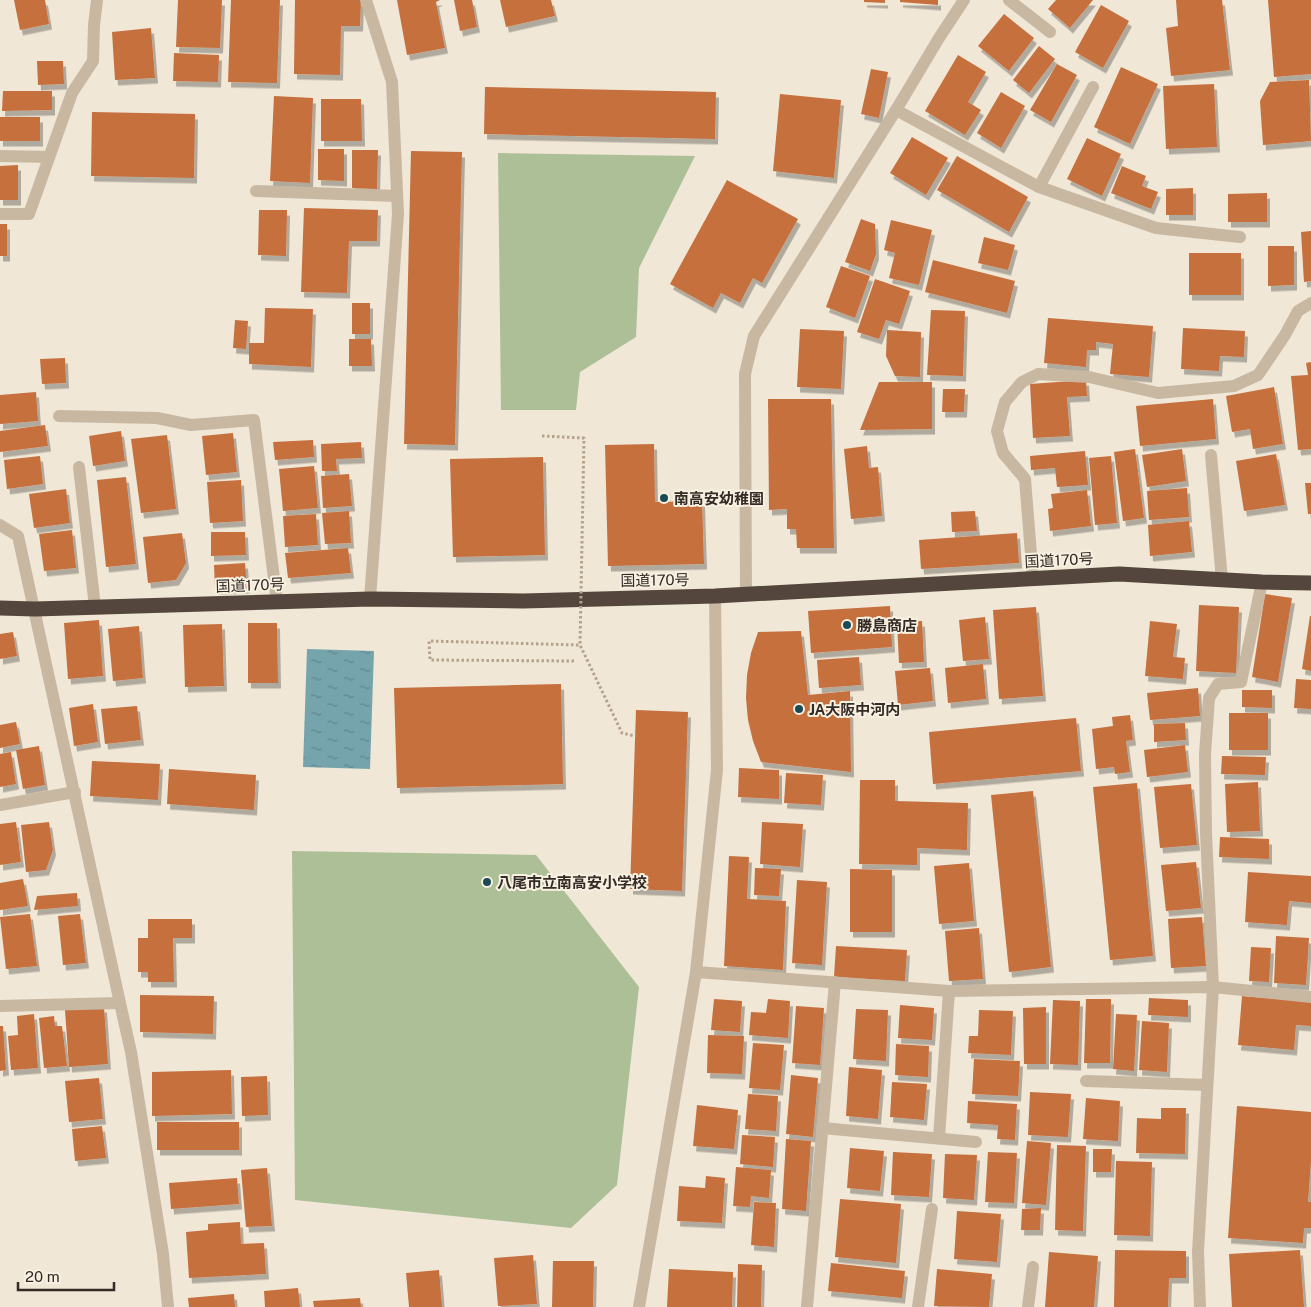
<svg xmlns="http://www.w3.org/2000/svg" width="1311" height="1307" font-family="'Public Sans','Noto Sans JP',sans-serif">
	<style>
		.pitch { fill: #adbf97 }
		.water { fill: url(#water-ripples) }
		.building { fill: #c66f3e; filter: url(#shadow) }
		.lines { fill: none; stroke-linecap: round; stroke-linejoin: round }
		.path { stroke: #b4a28d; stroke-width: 3; stroke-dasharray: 2.5 2.5; stroke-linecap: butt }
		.lane { stroke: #c8b8a2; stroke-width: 12 }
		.street { stroke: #c8b8a2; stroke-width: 12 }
		.highway { stroke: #54463c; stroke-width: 15 }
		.path-bridge { stroke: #b4a28d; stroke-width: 3; stroke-dasharray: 2.5 2.5; stroke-linecap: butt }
		.poi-dot { fill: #1b4954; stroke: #f8f1e2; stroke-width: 2 }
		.labels { text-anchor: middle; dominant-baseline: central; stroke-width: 4; stroke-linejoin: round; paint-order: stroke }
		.poi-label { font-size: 15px; font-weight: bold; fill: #332b25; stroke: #f8f1e2; text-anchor: start }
		.street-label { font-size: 15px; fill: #332b25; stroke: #f8f1e2 }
	</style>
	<defs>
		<pattern id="water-ripples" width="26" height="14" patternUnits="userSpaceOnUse" patternTransform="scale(1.25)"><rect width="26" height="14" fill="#75a4ad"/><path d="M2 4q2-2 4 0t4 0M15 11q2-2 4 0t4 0" fill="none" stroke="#61868d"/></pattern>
		<filter id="shadow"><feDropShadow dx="3" dy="5.5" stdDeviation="0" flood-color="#0004"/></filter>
	</defs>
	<rect width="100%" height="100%" fill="#f0e7d6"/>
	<!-- pitch -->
	<g class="pitch">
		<polygon points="498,153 695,156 639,268 636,337 580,372 576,410 501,410"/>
		<polygon points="292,851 536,855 639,987 617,1185 571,1228 295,1200"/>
	</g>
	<!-- water -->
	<polygon class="water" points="307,649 374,651 370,769 303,767"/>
	<!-- building -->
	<g class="building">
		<polygon points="14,0 45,0 49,24 20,30"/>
		<polygon points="178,0 222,0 220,48 176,47"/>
		<polygon points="231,0 280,0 277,83 228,82"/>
		<polygon points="295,0 361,0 360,26 341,26 340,75 294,74"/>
		<polygon points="397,0 440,0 436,2 445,48 407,55"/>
		<polygon points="454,0 472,0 477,27 460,31"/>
		<polygon points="500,0 551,0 555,16 506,27"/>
		<polygon points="864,0 885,0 885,3 864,2"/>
		<polygon points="900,0 938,0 938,5 900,2"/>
		<polygon points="1056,0 1093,0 1070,28 1048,9"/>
		<polygon points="1176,0 1222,0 1230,70 1171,76 1166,28 1178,26"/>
		<polygon points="1268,0 1311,0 1311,74 1274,77"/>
		<polygon points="1101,5 1129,21 1103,68 1075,52"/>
		<polygon points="1004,14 1034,38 1009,71 978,46"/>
		<polygon points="151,28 155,78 115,80 112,32"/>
		<polygon points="1039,46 1055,59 1029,93 1013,80"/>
		<polygon points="174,53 219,55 218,82 173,81"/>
		<polygon points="958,55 986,72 968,102 981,110 965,135 925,111"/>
		<polygon points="37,61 63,61 64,84 38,85"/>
		<polygon points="1057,64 1077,75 1051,122 1030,110"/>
		<polygon points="1121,67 1158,84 1130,144 1094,127"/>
		<polygon points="871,69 888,72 879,118 861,114"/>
		<polygon points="1309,80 1311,141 1263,145 1260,101 1270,82"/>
		<polygon points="1214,84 1217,147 1166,149 1163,86"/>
		<polygon points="485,87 716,92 715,139 484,134"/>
		<polygon points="3,91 52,91 52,110 2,111"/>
		<polygon points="1001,92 1025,106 1001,148 977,133"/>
		<polygon points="780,94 841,100 834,178 773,171"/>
		<polygon points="274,96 313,98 310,183 270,181"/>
		<polygon points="321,99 361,99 362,141 321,141"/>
		<polygon points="92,112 195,114 194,178 91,176"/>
		<rect x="0" y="117" width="40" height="24"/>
		<polygon points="912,137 948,158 926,195 890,173"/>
		<polygon points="1087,138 1121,154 1102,196 1067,179"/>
		<polygon points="318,149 344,149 344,181 318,180"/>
		<polygon points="352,150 378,150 377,189 352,188"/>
		<polygon points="411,151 462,152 455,445 404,444"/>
		<polygon points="957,156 1028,197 1009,232 937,190"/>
		<polygon points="18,165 18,200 0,200 0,166"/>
		<polygon points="1122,166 1146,176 1142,186 1158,192 1151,209 1111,193"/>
		<polygon points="727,180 798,219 762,283 753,278 740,303 721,293 713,308 670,284"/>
		<polygon points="1193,188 1193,215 1166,215 1166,189"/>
		<polygon points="1267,193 1267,222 1228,222 1228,194"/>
		<polygon points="304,208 378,210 377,241 349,241 347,293 301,292"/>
		<polygon points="259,210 287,210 286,256 258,255"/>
		<polygon points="861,219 875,224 876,254 870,271 845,262"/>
		<polygon points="891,220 932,230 919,285 889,278 895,253 884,250"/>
		<rect x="0" y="224" width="7" height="32"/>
		<polygon points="1311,231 1311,281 1304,282 1301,232"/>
		<polygon points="984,237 1015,245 1008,270 978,263"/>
		<polygon points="1268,246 1294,246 1294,285 1268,286"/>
		<rect x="1189" y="253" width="52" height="42"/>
		<polygon points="933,260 1015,281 1007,313 925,292"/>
		<polygon points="841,266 870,276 855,318 826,307"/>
		<polygon points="875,279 910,291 899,324 886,320 879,339 857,332"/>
		<rect x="352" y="303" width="18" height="31"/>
		<polygon points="265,308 313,309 311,367 249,364 249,343 264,343"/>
		<polygon points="931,310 965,311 963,376 927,375"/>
		<polygon points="1048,318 1153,326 1149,377 1110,374 1113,344 1096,342 1096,350 1087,350 1086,367 1044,363"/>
		<polygon points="235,320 248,321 246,349 233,348"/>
		<polygon points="1183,328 1245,331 1244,357 1220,356 1219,371 1181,369"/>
		<polygon points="800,329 844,331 841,389 797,387"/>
		<polygon points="887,330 921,332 920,377 895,376 886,356"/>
		<polygon points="349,339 371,339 372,366 349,366"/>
		<polygon points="65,358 66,383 42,384 40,359"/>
		<polygon points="1311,362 1311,449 1298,450 1291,376 1308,375 1306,363"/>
		<polygon points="1086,380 1087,396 1067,397 1070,436 1033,438 1030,384"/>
		<polygon points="879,382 932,382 932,429 860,430"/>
		<polygon points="1274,387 1283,444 1253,449 1250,429 1232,432 1226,396"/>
		<polygon points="943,389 965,389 964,412 942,412"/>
		<polygon points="36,392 38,421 0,424 0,395"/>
		<polygon points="768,399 831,399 834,548 797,548 796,529 787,529 787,509 769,510"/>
		<polygon points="1213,399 1216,439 1140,446 1136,406"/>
		<polygon points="45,425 48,446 0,452 0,431"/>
		<polygon points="121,431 125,461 93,466 89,436"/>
		<polygon points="233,433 237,472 206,475 202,436"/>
		<polygon points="167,435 176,509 141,513 131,439"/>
		<polygon points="313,440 314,457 275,460 273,442"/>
		<polygon points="361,442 362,458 336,459 337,471 322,471 321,444"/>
		<polygon points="654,444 655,502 702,501 704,564 608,566 605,445"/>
		<polygon points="867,446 869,468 878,467 882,516 851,519 844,449"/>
		<polygon points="1135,449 1144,518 1123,521 1114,452"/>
		<polygon points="1182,449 1186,481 1147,487 1142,455"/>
		<polygon points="1085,451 1088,485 1057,487 1055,468 1031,470 1030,456"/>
		<polygon points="1276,454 1285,505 1244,511 1236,461"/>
		<polygon points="40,456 43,484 7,489 4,460"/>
		<polygon points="1111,456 1117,523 1095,525 1089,458"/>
		<polygon points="543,457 545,555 453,557 450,459"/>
		<polygon points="314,466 318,508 283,511 279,469"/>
		<polygon points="349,474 352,506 323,508 321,476"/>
		<polygon points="126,477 136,564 106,567 97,480"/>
		<polygon points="241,480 243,521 210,523 207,482"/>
		<polygon points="1305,483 1311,483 1311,514 1308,514"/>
		<polygon points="1187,488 1189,517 1149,520 1147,491"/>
		<polygon points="66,489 70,523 34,528 29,494"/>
		<polygon points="1087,490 1091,526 1050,531 1048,509 1053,508 1051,494"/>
		<polygon points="349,511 351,543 325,544 322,513"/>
		<polygon points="975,511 977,531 952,532 951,512"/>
		<polygon points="316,514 318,545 285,547 283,516"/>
		<polygon points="1189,521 1192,552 1150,556 1148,525"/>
		<polygon points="72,530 76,568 44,571 39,534"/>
		<polygon points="211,532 245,532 246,555 211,556"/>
		<polygon points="182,533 186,563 176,580 148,583 143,537"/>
		<polygon points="1017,533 1019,563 921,569 919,540"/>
		<polygon points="348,548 351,573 288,578 285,553"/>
		<polygon points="245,563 247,588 215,589 214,565"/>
		<polygon points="1265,594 1292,598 1278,682 1252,677"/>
		<polygon points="1199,605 1239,607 1236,673 1196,671"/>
		<polygon points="890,606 892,647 811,653 808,611"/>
		<polygon points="1036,607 1043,696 999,699 993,610"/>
		<polygon points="1310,616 1311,616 1311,671 1302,669"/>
		<polygon points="985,617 989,659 963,661 959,620"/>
		<polygon points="99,620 103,676 68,679 64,623"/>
		<polygon points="922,621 924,662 899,663 897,622"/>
		<polygon points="1150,621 1177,624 1173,657 1185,658 1183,679 1145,676"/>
		<polygon points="248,623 277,623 278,683 248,683"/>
		<polygon points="222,624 224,686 185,687 183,625"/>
		<polygon points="139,626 143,678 113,681 108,629"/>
		<polygon points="801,631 808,695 850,691 851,772 761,762 753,741 748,720 746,698 747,675 751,653 758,632"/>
		<polygon points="13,632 17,656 0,659 0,634"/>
		<polygon points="859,657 861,685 819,688 817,660"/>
		<polygon points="983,664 986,699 948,703 945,668"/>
		<polygon points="930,668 933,701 898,705 895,671"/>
		<polygon points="1296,679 1311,680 1311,709 1294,708"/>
		<polygon points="561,684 563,784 397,788 394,688"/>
		<polygon points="1198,688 1200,716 1150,720 1147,693"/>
		<polygon points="1242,690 1272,690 1272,708 1242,707"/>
		<polygon points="93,704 98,742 74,746 69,708"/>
		<polygon points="137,706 141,740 105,744 101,709"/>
		<polygon points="636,710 688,712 682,891 630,889"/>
		<rect x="1229" y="713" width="39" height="37"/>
		<polygon points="1130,715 1133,740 1126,741 1130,772 1115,774 1114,767 1096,769 1092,729 1113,726 1112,717"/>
		<polygon points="1076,718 1081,771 933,784 929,732"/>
		<polygon points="16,722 20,744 0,748 0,725"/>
		<polygon points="1185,723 1186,740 1154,742 1154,724"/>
		<polygon points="1185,745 1188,772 1147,777 1144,750"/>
		<polygon points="39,746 45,785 23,789 16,750"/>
		<polygon points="11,752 16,784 0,787 0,754"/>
		<polygon points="1222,756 1266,757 1265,775 1221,774"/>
		<polygon points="92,761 160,764 158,800 90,796"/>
		<polygon points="739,768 779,770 779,799 738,797"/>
		<polygon points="169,769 256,775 254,810 167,804"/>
		<polygon points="786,773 823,775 821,805 784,803"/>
		<polygon points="860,780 895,780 895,801 968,803 967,850 917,848 917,865 859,864"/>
		<polygon points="1258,782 1260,831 1227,832 1225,784"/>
		<polygon points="1137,783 1153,956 1110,960 1093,787"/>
		<polygon points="1191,784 1197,845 1160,848 1154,787"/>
		<polygon points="1033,791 1051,967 1009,972 991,795"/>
		<polygon points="16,822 21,862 0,865 0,824"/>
		<polygon points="49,822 53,850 46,870 26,872 21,825"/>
		<polygon points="762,822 803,824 800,867 760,864"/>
		<polygon points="1220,837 1269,839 1269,859 1219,857"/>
		<polygon points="729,856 749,857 747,899 786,901 783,970 724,966"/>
		<polygon points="1196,862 1201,908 1166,911 1161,865"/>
		<polygon points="969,863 974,921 939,924 934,866"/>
		<polygon points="755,868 781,869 779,896 754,895"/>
		<polygon points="850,869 892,870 892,932 850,932"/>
		<polygon points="1248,872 1311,876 1311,903 1289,901 1287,925 1245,922"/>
		<polygon points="23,879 28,906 0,910 0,883"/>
		<polygon points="797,880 827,882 822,965 792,963"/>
		<polygon points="77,893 78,906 34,910 37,896"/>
		<polygon points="30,914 37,966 6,969 0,917"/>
		<polygon points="80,914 86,963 63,965 58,916"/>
		<polygon points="1202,917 1206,966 1171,968 1168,919"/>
		<polygon points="148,919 192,919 192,938 173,938 174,982 148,982 148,972 138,972 138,938 148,938"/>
		<polygon points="979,928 983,979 949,981 945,931"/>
		<polygon points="1276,936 1309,938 1306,985 1274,983"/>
		<polygon points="836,946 907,950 905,981 834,977"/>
		<polygon points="1251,947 1271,948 1269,982 1249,981"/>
		<polygon points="140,995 214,996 213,1034 140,1032"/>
		<polygon points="1242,996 1311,1002 1311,1026 1296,1025 1294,1050 1238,1045"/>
		<polygon points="1149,998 1188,1000 1188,1017 1148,1015"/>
		<polygon points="714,999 742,1001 740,1032 711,1030"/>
		<polygon points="768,999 790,1001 788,1038 749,1035 751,1012 766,1013"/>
		<polygon points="1086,999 1111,999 1110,1063 1084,1063"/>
		<polygon points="1053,1000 1080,1001 1078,1065 1050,1064"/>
		<polygon points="900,1005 934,1008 932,1040 898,1038"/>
		<polygon points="796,1006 824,1008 820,1065 792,1063"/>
		<polygon points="104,1007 108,1064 69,1067 65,1010"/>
		<polygon points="1046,1007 1046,1064 1024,1064 1023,1008"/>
		<polygon points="856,1009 888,1010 886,1061 853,1059"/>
		<polygon points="979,1010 1013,1011 1011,1055 968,1053 969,1036 978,1036"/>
		<polygon points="34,1014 38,1068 11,1070 8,1036 18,1035 17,1016"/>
		<polygon points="1116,1014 1137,1015 1134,1071 1113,1069"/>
		<polygon points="54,1016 55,1026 62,1026 67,1066 44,1068 39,1018"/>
		<polygon points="1142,1021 1169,1023 1167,1072 1139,1070"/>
		<polygon points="0,1026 3,1026 6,1070 0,1071"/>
		<polygon points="708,1035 744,1036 742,1074 707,1073"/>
		<polygon points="753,1043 784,1045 780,1090 749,1088"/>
		<polygon points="896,1044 929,1046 928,1077 895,1075"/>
		<polygon points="974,1059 1020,1061 1018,1096 972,1094"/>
		<polygon points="849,1067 882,1070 878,1119 846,1116"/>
		<polygon points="231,1070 232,1114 152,1116 152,1072"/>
		<polygon points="791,1075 818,1078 813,1137 786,1134"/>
		<polygon points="267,1076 268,1115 242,1116 241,1077"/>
		<polygon points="99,1078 103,1119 69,1122 65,1081"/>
		<polygon points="892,1082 927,1084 924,1120 890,1117"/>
		<polygon points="1030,1092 1071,1094 1068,1137 1028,1135"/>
		<polygon points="748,1094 778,1096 776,1131 745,1129"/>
		<polygon points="1086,1098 1120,1101 1118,1141 1083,1139"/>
		<polygon points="968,1101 1017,1104 1015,1140 997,1139 998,1125 967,1123"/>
		<polygon points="697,1105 738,1110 734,1149 693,1146"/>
		<polygon points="1237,1106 1311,1112 1311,1160 1308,1202 1311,1202 1311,1228 1304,1228 1303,1243 1228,1238"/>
		<polygon points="1161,1108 1186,1108 1185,1154 1136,1153 1137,1118 1161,1119"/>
		<rect x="157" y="1122" width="82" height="28"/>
		<polygon points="102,1126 106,1158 75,1161 72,1129"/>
		<polygon points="742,1135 775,1137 773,1167 740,1164"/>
		<polygon points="786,1139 811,1141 806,1211 782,1209"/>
		<polygon points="1027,1141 1051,1143 1046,1205 1022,1203"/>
		<polygon points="1057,1145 1086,1146 1083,1231 1055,1230"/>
		<polygon points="850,1148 884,1151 880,1191 847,1188"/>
		<polygon points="1093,1149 1112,1149 1111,1172 1093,1172"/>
		<polygon points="893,1152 932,1154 929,1197 891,1195"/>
		<polygon points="988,1152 1017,1153 1014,1203 985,1202"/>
		<polygon points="945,1154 977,1155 974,1200 943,1198"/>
		<polygon points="1116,1161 1152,1162 1150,1236 1114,1235"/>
		<polygon points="736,1167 771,1170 769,1198 751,1196 750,1207 733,1206"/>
		<polygon points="267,1168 272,1226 246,1227 241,1170"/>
		<polygon points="706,1176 725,1178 722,1223 677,1221 679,1186 705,1188"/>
		<polygon points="237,1178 239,1204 171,1209 169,1183"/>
		<polygon points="840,1199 901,1204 896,1263 835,1257"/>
		<polygon points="754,1202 776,1203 774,1247 751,1245"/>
		<polygon points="1041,1208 1040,1230 1021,1230 1022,1209"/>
		<polygon points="957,1211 1001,1214 997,1262 954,1259"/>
		<polygon points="240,1222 241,1244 264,1243 266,1274 189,1278 186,1232 208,1230 208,1224"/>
		<polygon points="1115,1250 1186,1251 1186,1278 1169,1278 1168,1307 1114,1307"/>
		<polygon points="1300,1250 1304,1307 1232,1307 1229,1254"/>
		<polygon points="1049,1252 1098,1256 1094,1307 1045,1307"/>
		<polygon points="533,1255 537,1304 498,1306 494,1258"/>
		<polygon points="553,1261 594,1261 593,1307 552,1307"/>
		<polygon points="831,1263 905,1271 902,1298 828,1291"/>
		<polygon points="738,1264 762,1265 761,1307 737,1307"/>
		<polygon points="669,1269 733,1272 732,1307 667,1307"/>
		<polygon points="937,1269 992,1274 989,1307 934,1306"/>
		<polygon points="439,1270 442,1307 409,1307 406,1273"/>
		<polygon points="298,1288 300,1307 265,1307 264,1291"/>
		<polygon points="234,1294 235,1307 189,1307 188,1298"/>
		<polygon points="360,1298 361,1307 314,1307 313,1301"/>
	</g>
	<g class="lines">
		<!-- path -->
		<polyline class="path" points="574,661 430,660 429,641 580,645"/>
		<!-- lane -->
		<g class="lane">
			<polyline points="1009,0 1050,32"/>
			<polyline points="1039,187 1093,87"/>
			<polyline points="256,191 397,196"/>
			<polyline points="59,416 157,418 191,425 254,420 277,602"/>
			<polyline points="1211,455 1222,580"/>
			<polyline points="79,467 95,607"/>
			<polyline points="1205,754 1209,698 1218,684 1241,682 1262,582"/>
			<polyline points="0,805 75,792"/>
			<polyline points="1086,1081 1207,1085"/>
			<polyline points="918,1307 932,1209"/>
			<polyline points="1028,1307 1033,1267"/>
		</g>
		<!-- street -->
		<g class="street">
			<polyline points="366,0 392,82 398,214 370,599"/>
			<polyline points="896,110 1039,187 1156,228 1240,237"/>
			<polyline points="0,156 49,157"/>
			<polyline points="0,214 29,214 72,93 93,61 94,25 97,0"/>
			<polyline points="0,525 18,536 120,1003 131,1052 163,1254 168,1307"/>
			<polyline points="1033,579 1025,479 1003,453 997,431 1005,402 1022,382 1038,374 1089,377 1158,393 1234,386 1258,375 1285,335 1298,311 1311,303"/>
			<polyline points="746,595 745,374 754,336 896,110 939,38 964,0"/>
			<polyline points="1205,754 1206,833 1213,987 1311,997"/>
			<polyline points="696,972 949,991 1213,987 1198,1252 1200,1307"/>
			<polyline points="0,1006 120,1003"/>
			<polyline points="822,1128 976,1142"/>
			<polyline points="939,1138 949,991"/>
			<polyline points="639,1307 696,972 717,770 715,596"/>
			<polyline points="807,1307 835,982"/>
		</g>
		<!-- highway -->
		<polyline class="highway" points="0,608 35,609 370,599 523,601 715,596 1119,574 1262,582 1311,583"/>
		<!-- path-bridge -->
		<polyline class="path-bridge" points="542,436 584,438 580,645 622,733 635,736"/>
	</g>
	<!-- markers -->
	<g class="poi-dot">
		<circle cx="664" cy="498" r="5"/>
		<circle cx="847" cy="625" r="5"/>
		<circle cx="799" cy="709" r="5"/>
		<circle cx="487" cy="882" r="5"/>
	</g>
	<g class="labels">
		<!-- poi labels -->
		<g class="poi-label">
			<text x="674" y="498">南高安幼稚園</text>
			<text x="857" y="625">勝島商店</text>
			<text x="809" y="709">JA大阪中河内</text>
			<text x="497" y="882">八尾市立南高安小学校</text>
		</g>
		<!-- street labels -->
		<g class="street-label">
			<text transform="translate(1059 560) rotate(-3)">国道170号</text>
			<text transform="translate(655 580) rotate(-1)">国道170号</text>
			<text transform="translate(250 585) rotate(-2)">国道170号</text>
		</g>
	</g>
	<!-- scale -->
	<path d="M18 1282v8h96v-8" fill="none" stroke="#332b25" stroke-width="2.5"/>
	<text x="25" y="1282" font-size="15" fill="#332b25" stroke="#f8f1e2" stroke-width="4" paint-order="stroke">20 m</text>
</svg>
